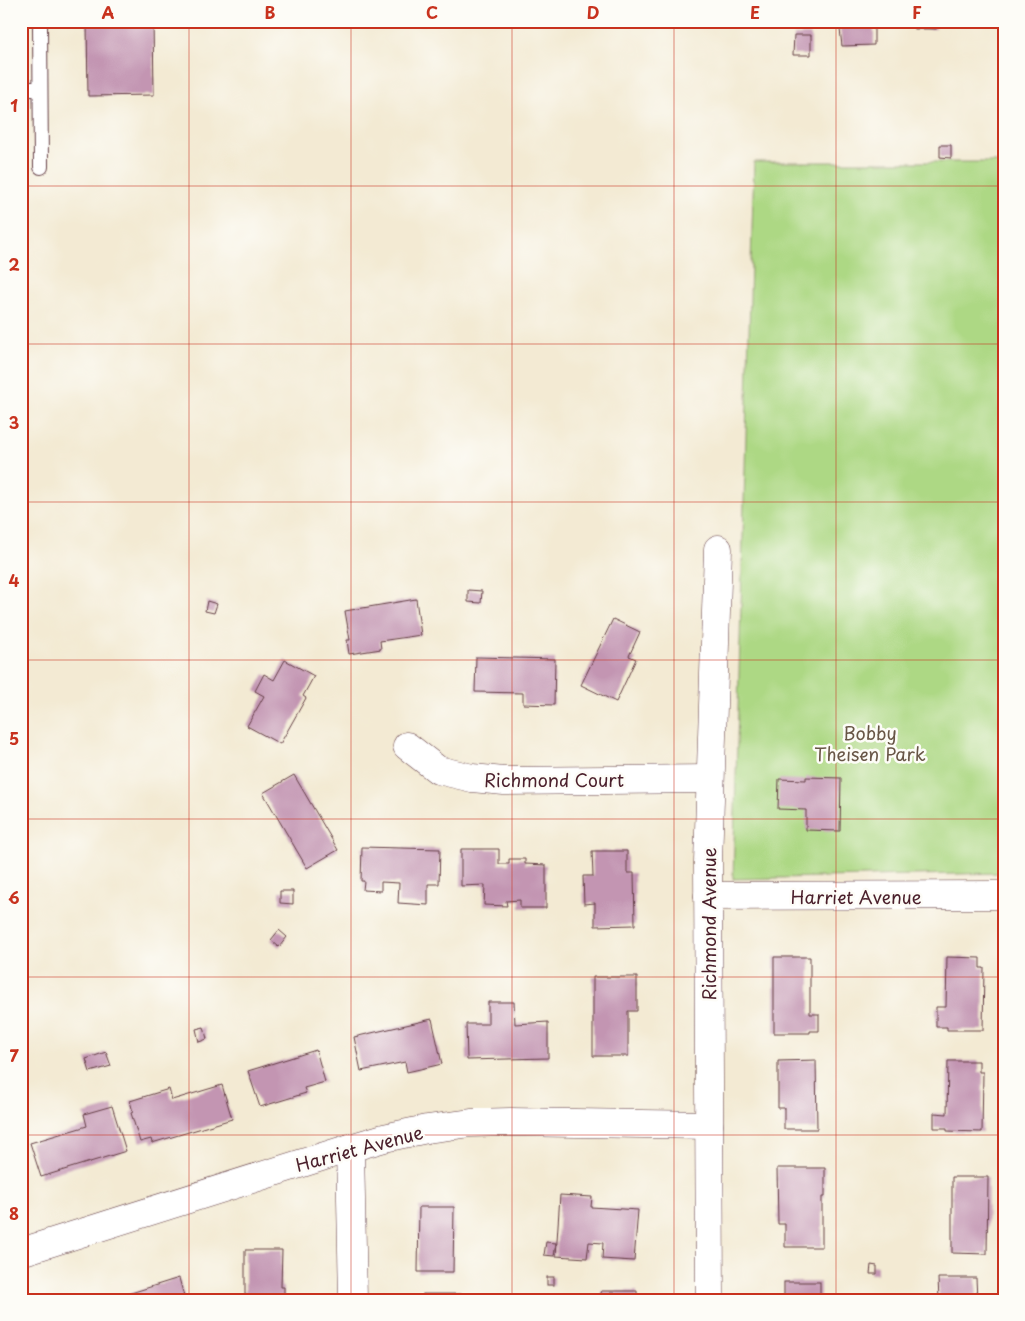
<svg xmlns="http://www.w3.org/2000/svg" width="1025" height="1321" font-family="'Playpen Sans',sans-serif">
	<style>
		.green { fill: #add884; stroke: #7c7c58 }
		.building { fill: #c395b2 }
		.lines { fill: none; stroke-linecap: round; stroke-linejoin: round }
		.service-casing { stroke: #633d44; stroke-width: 16 }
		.minor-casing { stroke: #633d44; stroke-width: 29 }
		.service { stroke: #fff; stroke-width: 14 }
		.minor { stroke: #fff; stroke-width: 28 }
		.grid { fill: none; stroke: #c8321e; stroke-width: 1; stroke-opacity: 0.55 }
		.labels { text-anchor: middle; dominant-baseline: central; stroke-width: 5; stroke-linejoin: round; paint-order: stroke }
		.park-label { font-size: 18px; fill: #685646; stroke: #fdfcf7 }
		.street-label { font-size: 18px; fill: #4a1f2b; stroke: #fdfcf7 }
		.neatline { fill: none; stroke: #c8321e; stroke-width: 2 }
		.grid-label { font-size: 16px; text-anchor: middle; font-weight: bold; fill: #c8321e }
	</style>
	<rect width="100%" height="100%" fill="#fdfcf7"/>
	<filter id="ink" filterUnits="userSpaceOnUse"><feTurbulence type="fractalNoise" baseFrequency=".02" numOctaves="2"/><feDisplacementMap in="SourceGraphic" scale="10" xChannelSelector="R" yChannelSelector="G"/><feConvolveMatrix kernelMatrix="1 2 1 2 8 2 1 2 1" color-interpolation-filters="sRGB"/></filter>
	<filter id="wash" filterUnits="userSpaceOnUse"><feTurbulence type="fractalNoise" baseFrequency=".0096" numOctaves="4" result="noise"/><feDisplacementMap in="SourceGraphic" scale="20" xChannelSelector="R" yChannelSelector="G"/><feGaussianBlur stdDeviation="1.12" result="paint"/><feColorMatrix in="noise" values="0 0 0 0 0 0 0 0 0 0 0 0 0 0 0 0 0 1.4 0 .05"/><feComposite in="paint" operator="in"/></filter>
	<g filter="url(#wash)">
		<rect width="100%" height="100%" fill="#f3ead3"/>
		<!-- green -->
		<polygon class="green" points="754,162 1004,162 1004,873 733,879"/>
		<g id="blocks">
			<!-- building -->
			<g class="building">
				<polygon points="87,21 153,21 154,95 88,96"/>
				<polygon points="358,21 426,21 426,25 358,24"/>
				<polygon points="839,21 876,21 876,25 874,25 874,45 842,46"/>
				<rect x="915" y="21" width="21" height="8"/>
				<polygon points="794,35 811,35 811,55 793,55"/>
				<polygon points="940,145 951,145 951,158 940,157"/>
				<polygon points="468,590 482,591 481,603 468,602"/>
				<polygon points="416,599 421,635 380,641 381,649 349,654 347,640 350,640 345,611"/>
				<polygon points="207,601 217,604 214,613 205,611"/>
				<polygon points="613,619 640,632 629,656 636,659 616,702 581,685"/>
				<polygon points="476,657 555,659 554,705 523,704 523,693 475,692"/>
				<polygon points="285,660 314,676 303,696 306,698 280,744 247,726 264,696 255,691 264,674 274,680"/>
				<polygon points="294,775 338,850 307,868 263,793"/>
				<polygon points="806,777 841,778 840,831 806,830 806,810 778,809 779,779 806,780"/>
				<polygon points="362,847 440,849 439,884 428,884 428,905 398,903 399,883 381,882 381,891 363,890 364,881 361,881"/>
				<polygon points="461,849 499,849 499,864 509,864 509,859 525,859 525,864 546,865 546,908 520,908 520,900 506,901 507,906 484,905 485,885 461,886"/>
				<polygon points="592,851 627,851 627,873 634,873 635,925 595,926 595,903 584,904 583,876 593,876"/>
				<polygon points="280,891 293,891 293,904 280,903"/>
				<polygon points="279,930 287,937 279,947 271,940"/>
				<polygon points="774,957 810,957 810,1014 819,1014 819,1031 810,1031 810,1033 774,1033"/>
				<polygon points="947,957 980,958 980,968 984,968 983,1030 947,1030 947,1027 936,1027 936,1007 946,1007"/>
				<polygon points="593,977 637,977 637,1011 628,1011 628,1056 593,1056"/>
				<polygon points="488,1002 514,1002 515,1024 548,1022 548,1058 467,1060 466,1024 488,1024"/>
				<polygon points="432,1019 442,1064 407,1072 405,1062 361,1071 354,1037"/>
				<polygon points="204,1027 207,1039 199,1042 196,1029"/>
				<polygon points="316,1050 325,1082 304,1088 306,1093 260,1107 248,1071"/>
				<polygon points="106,1052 111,1066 90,1072 86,1059"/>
				<polygon points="816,1060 817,1129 784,1129 784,1108 778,1108 778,1061"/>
				<polygon points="948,1061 979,1061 979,1072 983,1072 982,1132 947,1131 947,1128 934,1128 934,1113 947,1114"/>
				<polygon points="222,1085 232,1119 152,1143 151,1139 140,1142 131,1113 133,1112 130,1101 169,1089 172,1100"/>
				<polygon points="112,1106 126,1151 41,1177 30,1143 87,1126 84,1114"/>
				<polygon points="777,1168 825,1168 825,1197 822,1197 822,1247 785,1247 785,1224 778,1224"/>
				<polygon points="952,1177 988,1177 987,1254 952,1253"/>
				<polygon points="560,1195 592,1197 591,1207 638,1210 634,1261 602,1259 603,1243 589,1242 587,1258 556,1256"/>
				<polygon points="419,1207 454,1207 453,1272 418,1272"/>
				<polygon points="546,1242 556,1243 554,1256 544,1255"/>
				<polygon points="245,1250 282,1250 281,1287 284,1287 284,1300 247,1300 247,1295 245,1295"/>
				<polygon points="871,1265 877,1266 877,1274 870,1274"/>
				<rect x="547" y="1277" width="7" height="8"/>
				<polygon points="179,1278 185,1300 115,1300 115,1298"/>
				<polygon points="938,1278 976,1278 977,1300 939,1300"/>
				<rect x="784" y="1282" width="36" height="18"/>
				<polygon points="601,1291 637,1291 637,1300 602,1300"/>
				<rect x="423" y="1294" width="38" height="6"/>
			</g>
		</g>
	</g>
	<g filter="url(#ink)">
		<use href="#blocks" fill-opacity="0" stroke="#633d44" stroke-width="1"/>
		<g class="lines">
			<!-- service casing -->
			<g class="service-casing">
				<g id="service">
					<polyline points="40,21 41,167"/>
					<polyline points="21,89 40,89"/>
				</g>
			</g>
			<!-- minor casing -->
			<g class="minor-casing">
				<g id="minor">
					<polyline points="407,746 438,770 472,778 504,781 710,779"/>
					<polyline points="708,896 1004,895"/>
					<polyline points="350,1148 353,1300"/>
					<polyline points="21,1252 350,1148 384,1138 427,1129 471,1123 510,1122 709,1125"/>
					<polyline points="710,1300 708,862 718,549"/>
				</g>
			</g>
			<!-- service -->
			<use href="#service" class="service"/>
			<!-- minor -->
			<use href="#minor" class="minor"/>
		</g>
	</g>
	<!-- grid -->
	<path class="grid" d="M189 21V1300M351 21V1300M512 21V1300M674 21V1300M836 21V1300M21 186H1004M21 344H1004M21 502H1004M21 660H1004M21 819H1004M21 977H1004M21 1135H1004"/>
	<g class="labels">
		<!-- park labels -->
		<g class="park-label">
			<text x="870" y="732">Bobby<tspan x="870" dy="21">Theisen Park</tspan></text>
		</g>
		<!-- street labels -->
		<g class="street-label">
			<text x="554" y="779">Richmond Court</text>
			<text x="856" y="896">Harriet Avenue</text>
			<text transform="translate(708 924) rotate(-90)">Richmond Avenue</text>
			<text transform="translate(359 1148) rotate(-15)">Harriet Avenue</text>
		</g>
	</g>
	<!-- margin -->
	<rect width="1025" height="1321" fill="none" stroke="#fdfcf7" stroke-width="55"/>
	<rect x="28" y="28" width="970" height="1266" class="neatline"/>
	<g class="grid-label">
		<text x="108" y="19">A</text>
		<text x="270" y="19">B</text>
		<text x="432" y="19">C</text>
		<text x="593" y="19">D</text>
		<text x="755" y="19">E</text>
		<text x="917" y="19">F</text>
		<text x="14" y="112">1</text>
		<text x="14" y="271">2</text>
		<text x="14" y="429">3</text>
		<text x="14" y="587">4</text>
		<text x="14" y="745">5</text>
		<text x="14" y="904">6</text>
		<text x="14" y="1062">7</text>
		<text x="14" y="1220">8</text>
	</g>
</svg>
